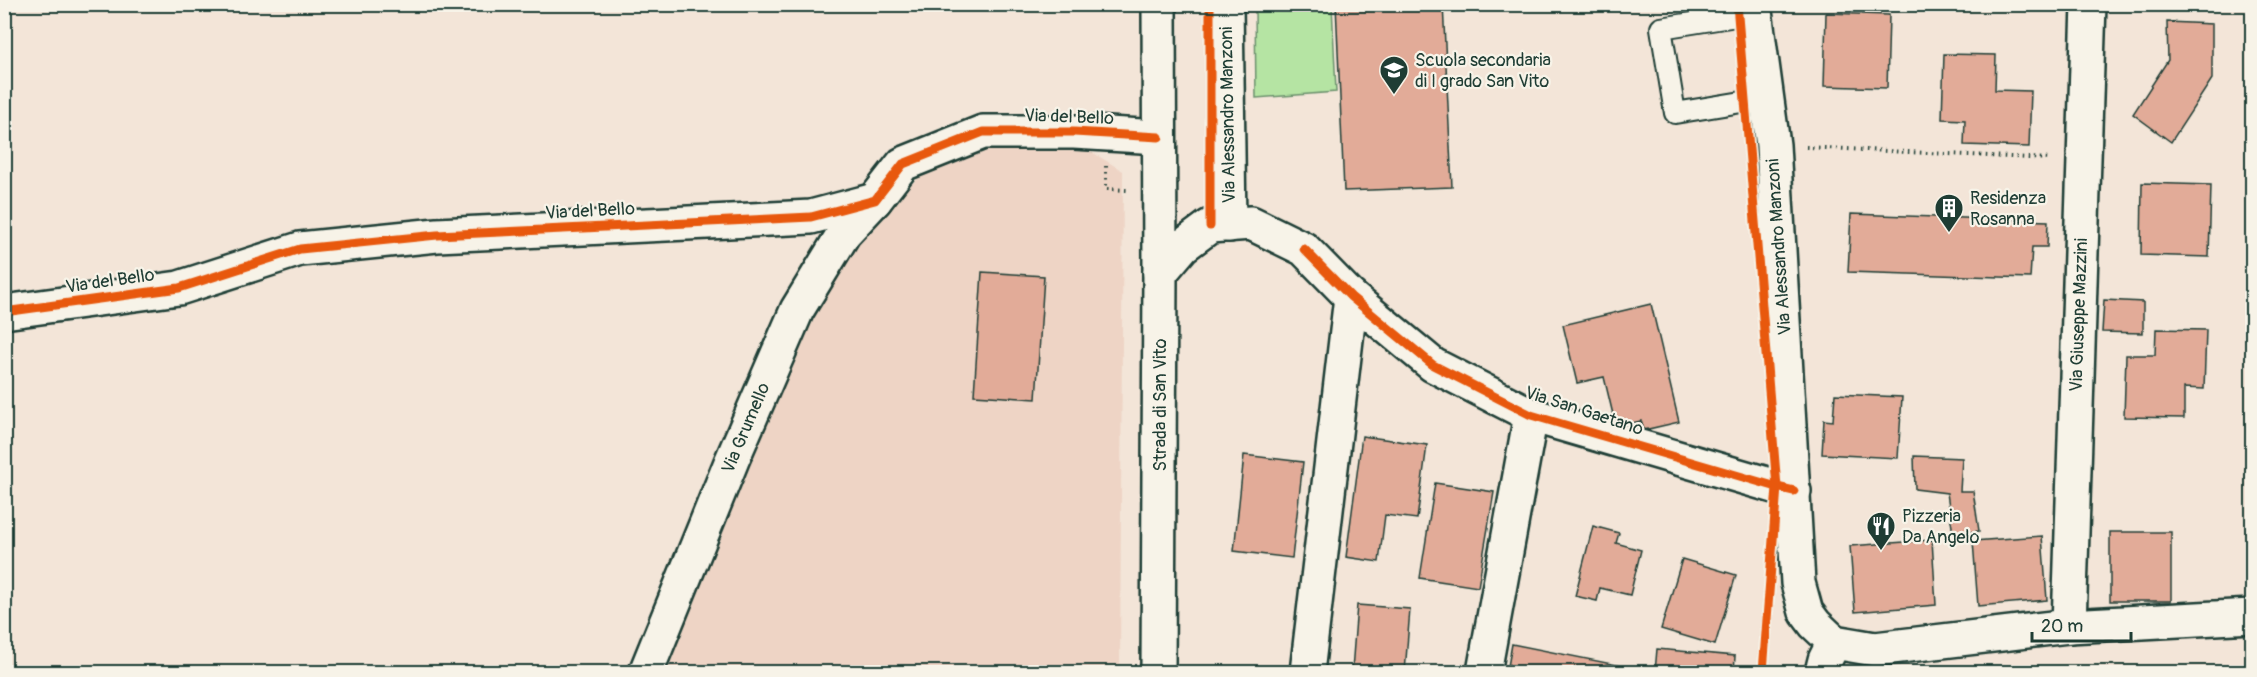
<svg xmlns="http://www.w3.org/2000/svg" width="2257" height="677" font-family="Pangolin,sans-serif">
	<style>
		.built { fill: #eed4c5 }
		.green { fill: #b5e4a3; stroke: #6a906c; stroke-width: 1.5 }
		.building { fill: #e2ab98; stroke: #1f3d34; stroke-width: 1.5 }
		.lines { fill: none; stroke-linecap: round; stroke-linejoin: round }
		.service-casing { stroke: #1f3d34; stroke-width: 24 }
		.minor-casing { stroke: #1f3d34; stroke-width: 38 }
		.secondary-casing { stroke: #1f3d34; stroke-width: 38 }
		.path { stroke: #1f3d34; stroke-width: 4; stroke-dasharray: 1.5 4.5; stroke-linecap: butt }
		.service { stroke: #f7f3e8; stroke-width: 20 }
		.minor { stroke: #f7f3e8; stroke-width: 33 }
		.secondary { stroke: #f7f3e8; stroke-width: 33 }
		.cycleway-casing { stroke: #f7f3e8; stroke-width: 13 }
		.cycleway { stroke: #e8590c; stroke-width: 9 }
		.labels { text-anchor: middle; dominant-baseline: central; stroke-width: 4.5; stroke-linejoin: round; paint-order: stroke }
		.poi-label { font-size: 18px; fill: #1f3d34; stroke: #f7f3e8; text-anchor: start }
		.street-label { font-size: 18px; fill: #1f3d34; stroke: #f7f3e8 }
	</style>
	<rect width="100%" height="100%" fill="#f3e5d8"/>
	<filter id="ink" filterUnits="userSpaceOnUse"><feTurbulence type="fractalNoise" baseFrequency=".0167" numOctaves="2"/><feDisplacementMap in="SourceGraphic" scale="12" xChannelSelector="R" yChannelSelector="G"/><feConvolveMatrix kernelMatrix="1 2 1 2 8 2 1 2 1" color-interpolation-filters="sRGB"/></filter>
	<g filter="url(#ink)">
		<!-- built -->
		<polygon class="built" points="1060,141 1090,151 1123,171 1120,672 667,672 736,470 811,312 872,215 919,178 962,154 1012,144"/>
		<!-- green -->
		<polygon class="green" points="1255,5 1332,5 1336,92 1256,98"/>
		<!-- building -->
		<g class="building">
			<polygon points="1336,4 1443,4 1452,187 1344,191"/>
			<polygon points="1826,13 1889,15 1887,88 1824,86"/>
			<polygon points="2167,22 2212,24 2212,79 2171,142 2133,114 2168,60"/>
			<polygon points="1944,54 1996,55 1995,90 2031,91 2029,147 1964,145 1965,120 1942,119"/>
			<polygon points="2142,183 2211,185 2209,257 2141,255"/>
			<polygon points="1851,214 2048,221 2047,247 2032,247 2030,278 1848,272"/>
			<polygon points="982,272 1044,276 1036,399 974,395"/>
			<polygon points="2104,300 2143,302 2143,333 2102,332"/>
			<polygon points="1651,304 1679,422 1644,430 1641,421 1616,427 1604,377 1577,383 1563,325"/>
			<polygon points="2156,329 2206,330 2204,389 2184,388 2184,418 2124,417 2126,355 2155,355"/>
			<polygon points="1835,394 1902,397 1898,458 1822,454 1824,420 1833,421"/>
			<polygon points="1362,436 1427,445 1417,519 1385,515 1379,562 1346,557"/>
			<polygon points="1244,455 1303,462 1292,558 1234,551"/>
			<polygon points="1914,456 1962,458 1960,491 1973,491 1979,531 1953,534 1947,493 1915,489"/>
			<polygon points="1435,483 1494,492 1478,587 1420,578"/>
			<polygon points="1593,526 1619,533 1616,543 1641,550 1630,595 1600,588 1597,601 1575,596"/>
			<rect x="2110" y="532" width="61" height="69"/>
			<polygon points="2042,536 2047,600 1978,606 1973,541"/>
			<polygon points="1932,540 1936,605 1855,612 1850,546"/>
			<polygon points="1682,559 1736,575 1715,645 1661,629"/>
			<polygon points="1357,605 1410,609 1405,672 1352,670"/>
			<polygon points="1512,644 1642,670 1642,672 1507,672"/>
			<polygon points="1657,649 1735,656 1734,672 1655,672"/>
		</g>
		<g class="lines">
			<!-- service casing -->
			<g class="service-casing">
				<polyline id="service" points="1755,13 1661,28 1675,113 1766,98"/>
			</g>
			<!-- minor casing -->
			<g class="minor-casing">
				<g id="minor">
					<polyline points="1226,4 1229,225"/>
					<polyline points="1754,4 1773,145 1798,583 1806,612 1815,624 1834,642 1875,649 2069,626 2252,616"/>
					<polyline points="1160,273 1183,246 1210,226 1251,223 1304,249 1351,297 1433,365 1531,415 1777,487 1794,491"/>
					<polyline points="4,312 179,288 300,249 437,235 811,217 875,200 903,164 983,132 1074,132 1159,137"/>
					<polyline points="2069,626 2089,4"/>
					<polyline points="646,672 732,460 797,310 844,233 875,200"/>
					<polyline points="1307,672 1351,297"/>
					<polyline points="1484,672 1531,415"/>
					<polyline points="1822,672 1825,660 1834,642"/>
				</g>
			</g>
			<!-- secondary casing -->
			<g class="secondary-casing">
				<polyline id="secondary" points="1158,672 1160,273 1159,4"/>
			</g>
			<!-- path -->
			<g class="path">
				<polyline points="1806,147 2050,159"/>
				<polyline points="1106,166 1106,189 1127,190"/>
			</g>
			<!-- service -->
			<use href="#service" class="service"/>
			<!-- minor -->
			<use href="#minor" class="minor"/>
			<!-- secondary -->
			<use href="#secondary" class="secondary"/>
			<!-- cycleway casing -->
			<g class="cycleway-casing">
				<g id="cycleway">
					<polyline points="1210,4 1210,226"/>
					<polyline points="1737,4 1777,487 1763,672"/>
					<polyline points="1304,249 1351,297 1433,365 1531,415 1777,487 1794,491"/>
					<polyline points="4,312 179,288 300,249 437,235 811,217 875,200 903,164 983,132 1074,132 1159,137"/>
				</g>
			</g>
			<!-- cycleway -->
			<use href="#cycleway" class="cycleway"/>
		</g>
	</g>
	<!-- icons -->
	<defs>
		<g id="school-pin" transform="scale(1.5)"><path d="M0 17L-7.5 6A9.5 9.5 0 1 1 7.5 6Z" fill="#1f3d34" stroke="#f7f3e8"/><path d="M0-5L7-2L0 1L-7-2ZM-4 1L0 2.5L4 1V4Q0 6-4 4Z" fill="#fff"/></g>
		<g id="building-pin" transform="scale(1.5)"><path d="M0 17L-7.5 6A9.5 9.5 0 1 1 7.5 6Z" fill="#1f3d34" stroke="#f7f3e8"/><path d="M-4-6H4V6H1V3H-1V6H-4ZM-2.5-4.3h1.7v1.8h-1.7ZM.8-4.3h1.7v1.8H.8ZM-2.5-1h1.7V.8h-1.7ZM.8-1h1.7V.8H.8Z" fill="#fff"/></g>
		<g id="restaurant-pin" transform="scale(1.5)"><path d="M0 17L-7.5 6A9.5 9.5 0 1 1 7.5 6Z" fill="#1f3d34" stroke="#f7f3e8"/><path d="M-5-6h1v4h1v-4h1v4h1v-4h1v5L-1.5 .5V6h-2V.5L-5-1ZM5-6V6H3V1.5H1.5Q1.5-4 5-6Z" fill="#fff"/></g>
	</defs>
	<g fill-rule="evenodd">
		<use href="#school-pin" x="1394" y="70"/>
		<use href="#building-pin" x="1949" y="208"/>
		<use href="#restaurant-pin" x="1881" y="526"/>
	</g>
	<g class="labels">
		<!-- poi labels -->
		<g class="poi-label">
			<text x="1415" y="60">Scuola secondaria<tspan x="1415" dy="21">di I grado San Vito</tspan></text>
			<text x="1970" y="198">Residenza<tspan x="1970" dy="21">Rosanna</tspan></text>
			<text x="1902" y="516">Pizzeria<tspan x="1902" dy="21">Da Angelo</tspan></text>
		</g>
		<!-- street labels -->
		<g class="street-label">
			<text transform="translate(1228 115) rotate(-91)">Via Alessandro Manzoni</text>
			<text transform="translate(1069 117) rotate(2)">Via del Bello</text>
			<text transform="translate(590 211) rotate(-3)">Via del Bello</text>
			<text transform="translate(1779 247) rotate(-94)">Via Alessandro Manzoni</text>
			<text transform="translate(110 281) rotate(-8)">Via del Bello</text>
			<text transform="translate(2079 315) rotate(-88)">Via Giuseppe Mazzini</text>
			<text transform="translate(1160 405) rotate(-90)">Strada di San Vito</text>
			<text transform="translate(1584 411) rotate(18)">Via San Gaetano</text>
			<text transform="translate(746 428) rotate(-67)">Via Grumello</text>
		</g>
	</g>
	<!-- margin -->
	<rect width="2257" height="677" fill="none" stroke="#f7f3e8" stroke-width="24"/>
	<rect x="12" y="12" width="2233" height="653" fill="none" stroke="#1f3d34" stroke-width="2" filter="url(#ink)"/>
	<!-- scale -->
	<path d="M2032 632v9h99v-9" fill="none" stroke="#1f3d34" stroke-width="3"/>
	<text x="2041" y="632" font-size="18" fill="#1f3d34" stroke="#f7f3e8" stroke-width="4.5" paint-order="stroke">20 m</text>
</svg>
